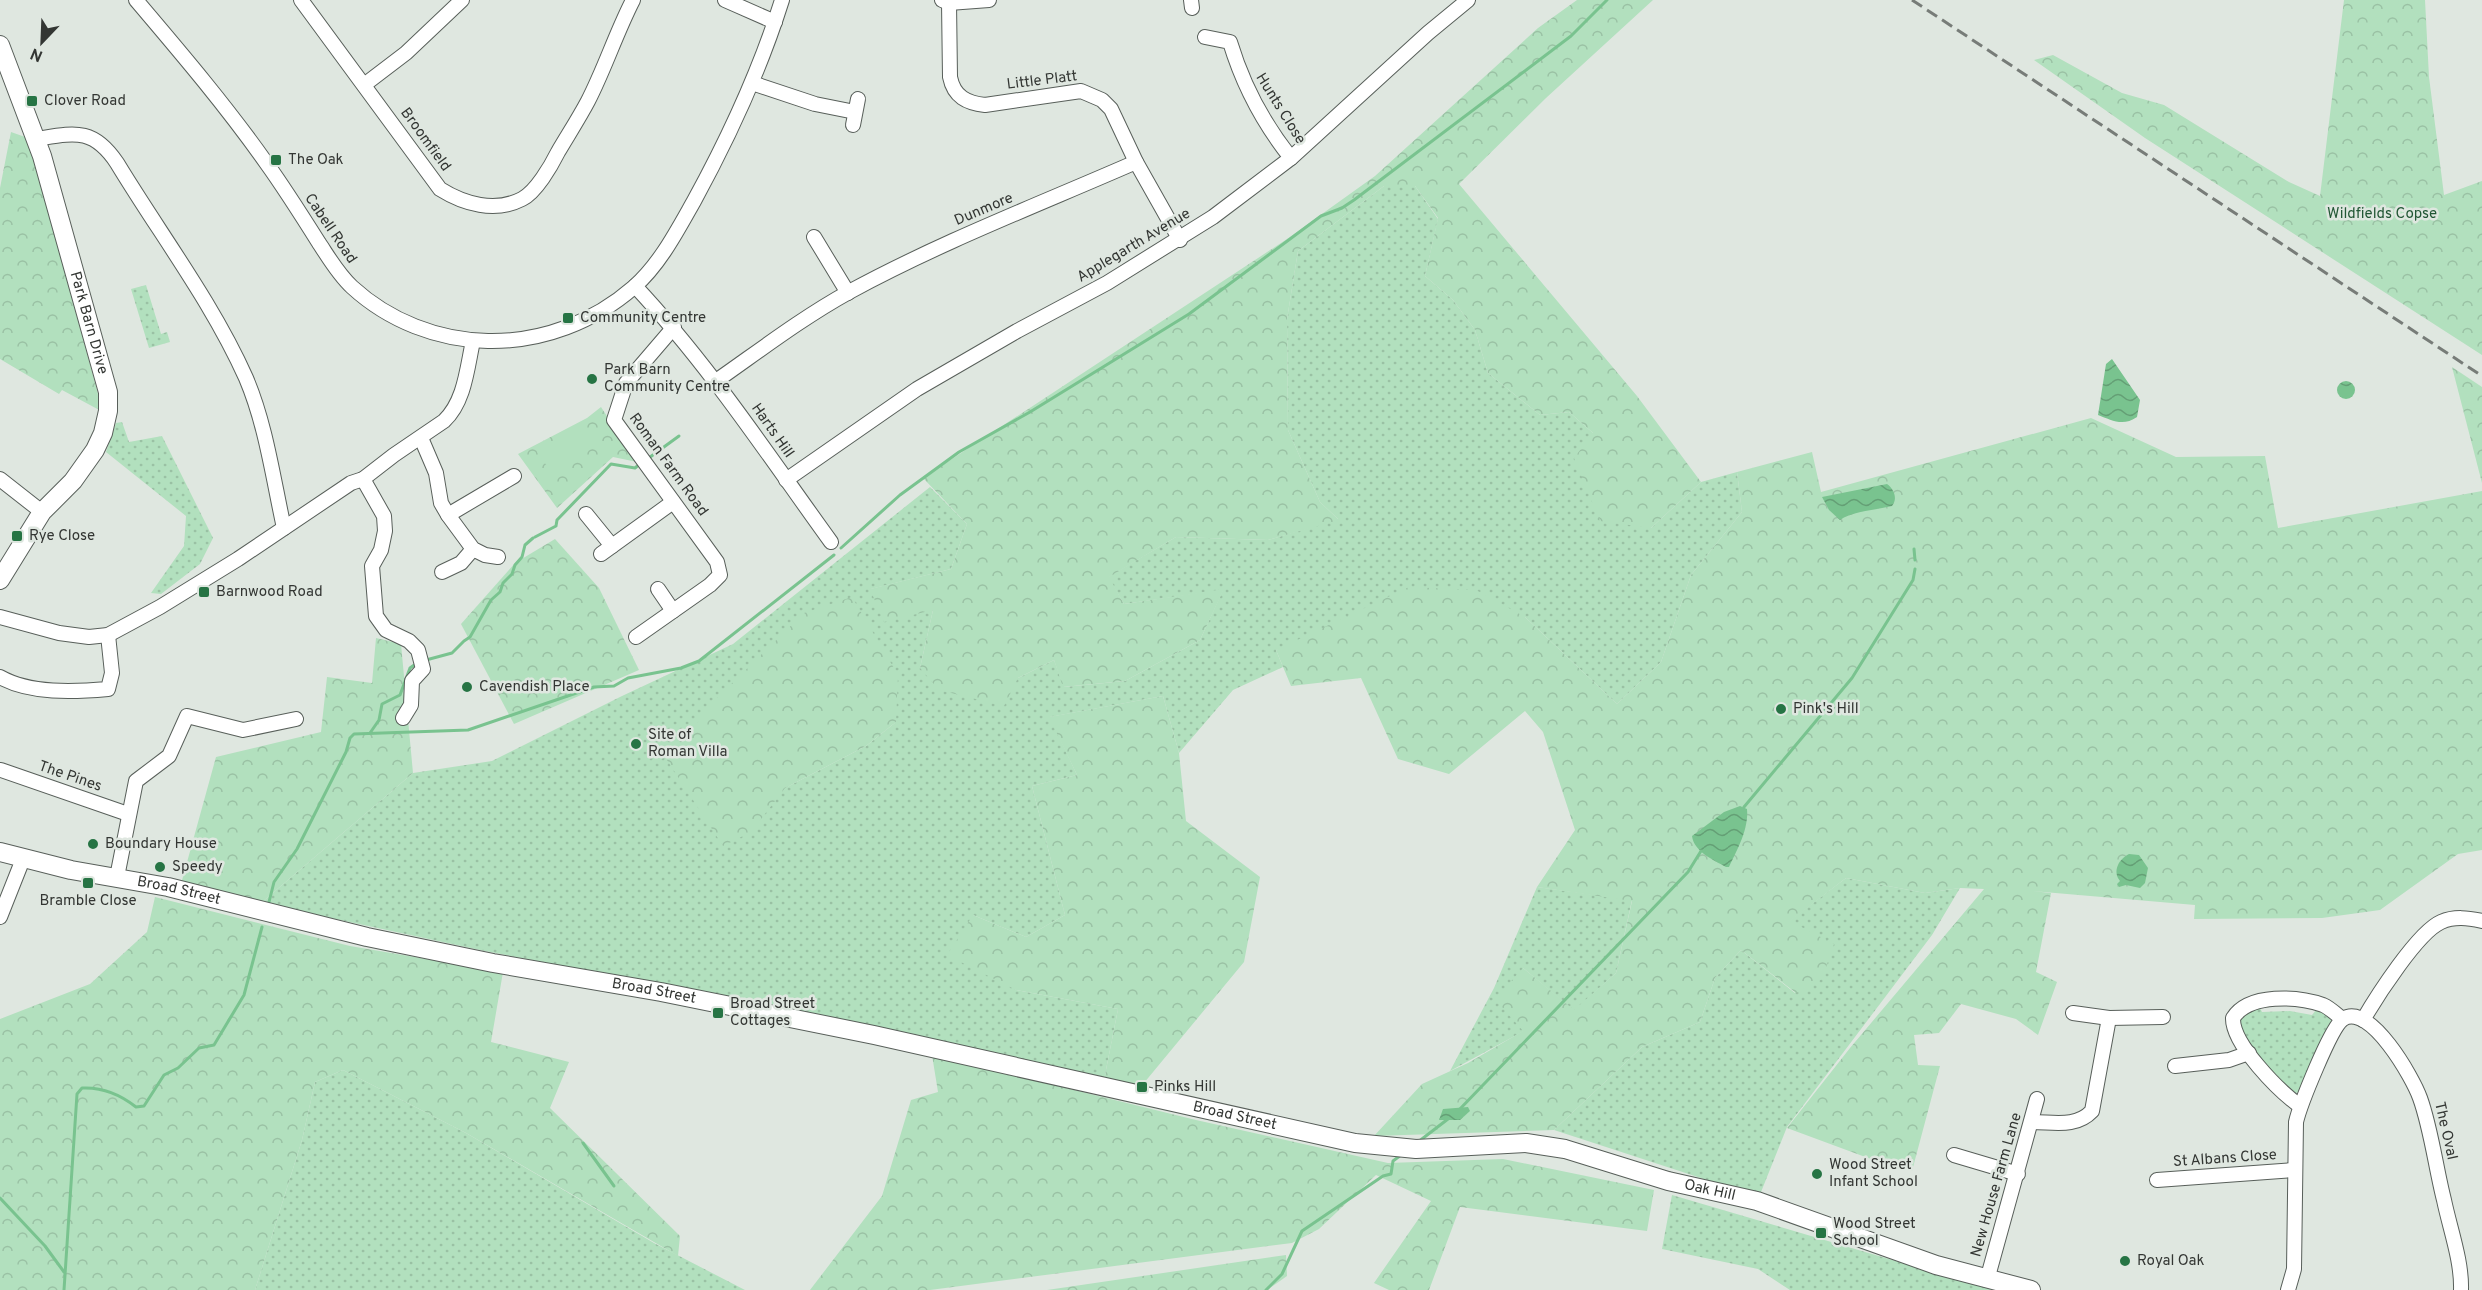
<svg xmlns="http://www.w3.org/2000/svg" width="2482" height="1290" font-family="Overpass,sans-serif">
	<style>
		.grass { fill: url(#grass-dots); fill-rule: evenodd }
		.forest { fill: url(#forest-crowns) }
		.garden { fill: #b2e0be }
		.water { fill: url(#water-waves) }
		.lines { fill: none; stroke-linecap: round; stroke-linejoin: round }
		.stream { stroke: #79c38f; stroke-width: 3 }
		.street-casing { stroke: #585f5a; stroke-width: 16 }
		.secondary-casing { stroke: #585f5a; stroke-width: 20 }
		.street { stroke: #fff; stroke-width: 14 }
		.secondary { stroke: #fff; stroke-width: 18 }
		.rail { stroke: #777c78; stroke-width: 3; stroke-dasharray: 12 6; stroke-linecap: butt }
		.poi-dot { fill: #267444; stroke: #dfe7e0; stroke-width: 2 }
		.labels { text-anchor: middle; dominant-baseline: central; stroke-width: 5; stroke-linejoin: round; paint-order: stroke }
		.street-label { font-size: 15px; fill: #333633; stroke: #dfe7e0 }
		.poi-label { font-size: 15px; fill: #333633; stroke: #dfe7e0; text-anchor: start }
		.park-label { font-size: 15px; fill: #225735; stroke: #dfe7e0 }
	</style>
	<defs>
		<pattern id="grass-dots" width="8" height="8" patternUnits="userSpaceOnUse" patternTransform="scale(1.5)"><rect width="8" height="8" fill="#b2e0be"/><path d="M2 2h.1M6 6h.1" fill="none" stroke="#9ac1a4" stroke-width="1.8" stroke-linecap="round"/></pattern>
		<pattern id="forest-crowns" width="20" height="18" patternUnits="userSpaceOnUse" patternTransform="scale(1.5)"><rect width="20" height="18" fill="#b2e0be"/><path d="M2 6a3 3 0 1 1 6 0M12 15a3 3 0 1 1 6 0" fill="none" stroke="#9ac1a4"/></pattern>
		<pattern id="water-waves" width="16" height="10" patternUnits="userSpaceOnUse" patternTransform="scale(1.5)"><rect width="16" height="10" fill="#79c38f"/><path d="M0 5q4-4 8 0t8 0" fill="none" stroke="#649f75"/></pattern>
	</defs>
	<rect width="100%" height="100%" fill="#dfe7e0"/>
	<!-- grass -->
	<g class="grass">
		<path d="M1384 186H1415L1438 219 1425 276 1453 300 1475 330 1488 373 1540 415 1569 412 1593 433 1651 528 1701 482 1737 472 1742 512 1691 575 1661 662 1617 704 1525 617 1276 650 1283 667 1233 690 1179 753 1163 696 1050 717 1077 775 1032 786 1065 915 1026 937 973 915 1016 990 1118 1009 1104 1080 849 1021 480 950 261 903 413 773 492 761 622 696 733 644 930 487 967 524 951 569 871 589 933 610 920 668 1018 678 1054 660 1064 687 1125 681 1200 640 1223 590 1124 604 1108 577 1176 537 1268 540 1338 519 1320 502 1288 430 1287 319 1298 251ZM896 722 866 746 785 788Z"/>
		<polygon points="146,285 161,334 167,332 170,342 149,348 131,289"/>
		<polygon points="122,422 129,442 162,436 213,538 200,564 161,594 151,593 184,546 186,516 106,452 116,423"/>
		<polygon points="1846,878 1925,893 1960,888 1932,935 1787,1127 1759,1197 1554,1130 1642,1047 1700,1022 1715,978 1741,950 1795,993 1789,921"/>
		<polygon points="1537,887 1632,900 1616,973 1574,1011 1523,968 1524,1031 1450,1071 1494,988"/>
		<path d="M2260 1008 2262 1012 2290 1011 2312 1015 2316 1010C2324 1012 2329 1015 2332 1023L2303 1090 2296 1093 2285 1091C2274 1077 2236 1038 2240 1020 2242 1013 2253 1010 2260 1008Z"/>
		<polygon points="343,1070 466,1133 654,1243 745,1290 255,1290 302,1140 315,1082"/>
		<polygon points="1672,1195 1994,1290 1790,1290 1758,1269 1662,1249"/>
	</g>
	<!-- forest -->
	<g class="forest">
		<polygon points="1577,0 1653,0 1546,98 1459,184 1637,396 1701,482 1651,528 1600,521 1574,458 1593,433 1569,412 1540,415 1488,373 1475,330 1453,300 1425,276 1438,218 1415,186 1384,186 1298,251 1287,319 1288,430 1320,502 1339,520 1268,540 1176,537 1109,577 1124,604 1224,589 1200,640 1125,681 1063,687 1054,660 1018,678 1004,706 939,690 920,668 933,610 884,622 870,589 951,569 967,524 923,478 1287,239 1375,176 1538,28"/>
		<polygon points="2344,0 2425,0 2429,77 2444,195 2482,181 2482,355 2145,138 2034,60 2053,55 2122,93 2164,105 2289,182 2320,196"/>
		<polygon points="11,132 28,138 103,412 62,390 59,394 0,359 0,188"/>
		<polygon points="2452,367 2482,387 2482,483"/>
		<polygon points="601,407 637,462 613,457 557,508 518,454 587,418"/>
		<polygon points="2091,418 2176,457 2265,456 2278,528 2482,491 2482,850 2458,854 2380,910 2322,918 2194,919 2195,905 2031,891 2051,893 2036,972 2057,982 2038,1035 2016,1019 1961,1004 1939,1033 1914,1035 1918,1065 1940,1066 1912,1171 1868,1158 1787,1128 1850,1048 1984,889 1960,888 1925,893 1846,878 1790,921 1834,944 1822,979 1796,993 1741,950 1715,978 1700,1022 1642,1047 1554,1130 1374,1136 1422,1084 1468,1063 1523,1031 1495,999 1523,968 1574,1010 1616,973 1632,901 1537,887 1575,830 1543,732 1525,711 1449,774 1398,759 1361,678 1291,686 1276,650 1409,587 1476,590 1525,617 1617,704 1661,662 1691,575 1742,512 1737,472 1812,452 1821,492"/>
		<polygon points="555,539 599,588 639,670 514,724 461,624 515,563"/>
		<polygon points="852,597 898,675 896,722 866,746 785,788 751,832 723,846 667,760 718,697 804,613"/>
		<polygon points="376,638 401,644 413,773 261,903 181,884 216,757 321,732 327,677 372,683"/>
		<polygon points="1163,696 1179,753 1186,821 1260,877 1244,962 1139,1089 1104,1080 1118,1009 1016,990 947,955 973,915 1026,937 1065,915 1032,786 1077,775 1049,717"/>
		<polygon points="155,897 350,946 503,972 491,1042 569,1062 550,1108 680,1236 678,1256 466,1133 343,1070 315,1082 302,1140 255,1290 0,1290 0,1019 90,984 147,932"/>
		<polygon points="932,1055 1196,1120 1388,1163 1503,1159 1654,1190 1647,1231 1460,1207 1429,1290 1389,1290 1374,1283 1431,1201 1376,1175 1319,1229 1292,1243 930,1290 810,1290 882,1196 911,1100 938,1092"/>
		<polygon points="1286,1255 1287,1276 1267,1290 1047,1290"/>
	</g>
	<!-- garden -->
	<polygon class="garden" points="576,425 591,447 552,473 537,452"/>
	<!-- water -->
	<g class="water">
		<path d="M2112 359 2140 400 2137 417C2123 427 2111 420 2098 415L2106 364Z"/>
		<circle cx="2346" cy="390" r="9"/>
		<path d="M1887 484C1894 489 1898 499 1892 506 1877 510 1852 511 1840 520L1829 510 1822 497Z"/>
		<path d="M1740 806 1747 809C1749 829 1737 850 1729 867H1726C1714 860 1694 852 1692 836L1724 812Z"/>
		<path d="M2129 854 2139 855 2148 868 2145 883 2140 888 2126 885 2119 887 2117 884 2120 881C2112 871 2119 859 2129 854Z"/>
		<polygon points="1468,1107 1470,1111 1460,1120 1439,1120 1443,1109"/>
	</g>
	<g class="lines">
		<!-- stream -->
		<g class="stream">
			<polyline points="646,460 679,436"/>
			<polyline points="535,537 556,526 557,520 611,464 635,468 641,463"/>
			<polyline points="841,548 900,495 959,452 1030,412 1189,314 1321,216 1342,208 1354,200 1571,36 1607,0"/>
			<polyline points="1914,549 1915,560"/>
			<polyline points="426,660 452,653 464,641 470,637 491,600 500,592 503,583 512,574 515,565 522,557 525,545 533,538"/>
			<polyline points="370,733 379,720 382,704 400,695 410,668 417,663"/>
			<polyline points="1744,807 1852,678 1913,580 1915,569"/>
			<polyline points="268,906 274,882 297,849 346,752 350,738 354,734 468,730 594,687 614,686 628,678 681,668 699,661 834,555"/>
			<polyline points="1458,1111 1688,872 1701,851"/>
			<polyline points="1418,1142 1448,1119"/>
			<polyline points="583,1143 614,1186"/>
			<polyline points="0,1198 45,1246 64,1272"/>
			<path d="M64 1290 77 1094 82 1088C102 1087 121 1095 136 1107L144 1106 164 1075 178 1068 199 1048 214 1045 244 995 262 927"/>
			<polyline points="1266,1290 1282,1274 1302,1231 1383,1176 1391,1174 1393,1161 1401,1155"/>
		</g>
		<!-- street casing -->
		<g class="street-casing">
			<g id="street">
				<path d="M136 0C181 53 227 107 267 164 285 189 302 216 319 243 329 258 338 274 352 287 389 321 438 340 488 341 542 342 594 322 634 287 660 264 677 231 694 201 729 137 760 70 782 0"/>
				<path d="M301 0 440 189C464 204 495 213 522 199 536 192 551 166 558 152 568 135 579 118 588 101 605 68 616 33 633 0"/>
				<polyline points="725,0 775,22"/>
				<polyline points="942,0 949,3 989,0"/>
				<polyline points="1191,0 1192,8"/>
				<path d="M949 3 950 77C954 97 967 103 985 105L1081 91 1102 100 1111 109 1136 162 1180 240"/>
				<path d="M1205 37 1230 42C1243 85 1263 123 1291 158"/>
				<polyline points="752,83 815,104 855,112"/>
				<polyline points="364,85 406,53 462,0"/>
				<polyline points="853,125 858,99"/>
				<path d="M36 139C74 133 93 127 117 163 160 234 212 302 246 378 266 425 273 478 284 528"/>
				<polyline points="814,237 848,293"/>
				<path d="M635 286C709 365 768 455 831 542"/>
				<path d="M716 381C759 351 802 318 849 292 941 242 1040 204 1136 162"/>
				<polyline points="421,438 436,473 441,503 448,515 473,549 485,555 498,557"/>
				<polyline points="0,479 42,512"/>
				<polyline points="363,479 384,516 385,531 381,550 372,566 376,616 386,630 409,641 418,650 423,669 412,681 411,705 403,718"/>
				<polyline points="786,480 917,389 1017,331 1107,283 1213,217 1291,158 1428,33 1468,0"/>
				<polyline points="586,514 612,546"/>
				<polyline points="448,515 514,476"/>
				<polyline points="601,554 673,502"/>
				<polyline points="442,572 461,563 473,549"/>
				<polyline points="658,589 673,611"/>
				<path d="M0 617 59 633 89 637 108 635 160 607 238 559 351 483 363 479 394 455 444 421C465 401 467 368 473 341"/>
				<polyline points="636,637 710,585 720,575 717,562 614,420 626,383 674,327"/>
				<path d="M0 677C30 694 74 692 108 689L112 673 108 635"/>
				<polyline points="1,770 128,814"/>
				<polyline points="117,877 136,781 169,756 187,716 243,730 296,719"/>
				<polyline points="0,917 23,859"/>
				<polyline points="2073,1013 2109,1018 2163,1017"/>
				<path d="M2363 1020C2377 996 2418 932 2441 922 2455 916 2468 918 2482 921"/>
				<polyline points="2175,1066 2229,1060 2249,1053"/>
				<path d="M2300 1106C2279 1091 2232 1044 2233 1018 2249 993 2298 996 2323 1005 2330 1008 2336 1014 2342 1019"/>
				<path d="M2032 1122C2054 1122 2076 1128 2092 1111L2109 1018"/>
				<polyline points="1954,1155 2018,1174"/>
				<polyline points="2157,1180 2294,1170"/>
				<polyline points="1987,1280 2037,1099"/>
				<path d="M2288 1290 2294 1269 2296 1122C2300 1105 2331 1027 2343 1019 2370 1002 2413 1078 2420 1098 2431 1128 2436 1169 2444 1200 2450 1229 2462 1261 2461 1290"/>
			</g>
		</g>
		<!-- secondary casing -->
		<g class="secondary-casing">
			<g id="secondary">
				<path id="s1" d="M0 45 42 156 99 360 108 392V411L103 433 95 450 73 481 42 512 0 580"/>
				<path id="s2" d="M0 852 71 870 168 887 367 937 493 963 661 992 874 1035 1355 1143 1416 1149 1526 1143 1565 1149 1668 1181 1757 1201 1936 1265 2031 1290"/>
			</g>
		</g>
		<!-- street -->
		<use href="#street" class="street"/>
		<!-- secondary -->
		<use href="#secondary" class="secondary"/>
		<!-- rail -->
		<polyline class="rail" points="1912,0 2482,376"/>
	</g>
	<!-- markers -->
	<g class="poi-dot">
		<rect x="26" y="95" width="12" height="12" rx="3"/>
		<rect x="270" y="154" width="12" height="12" rx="3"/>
		<rect x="562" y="312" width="12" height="12" rx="3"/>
		<circle cx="592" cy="379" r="6"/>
		<rect x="11" y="530" width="12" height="12" rx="3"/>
		<rect x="198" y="586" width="12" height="12" rx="3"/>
		<circle cx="467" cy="687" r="6"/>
		<circle cx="1781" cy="709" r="6"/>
		<circle cx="636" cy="744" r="6"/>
		<circle cx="93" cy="844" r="6"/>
		<circle cx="160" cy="867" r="6"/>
		<rect x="82" y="877" width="12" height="12" rx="3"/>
		<rect x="712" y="1007" width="12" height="12" rx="3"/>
		<rect x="1136" y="1081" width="12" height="12" rx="3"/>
		<circle cx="1817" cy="1174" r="6"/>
		<rect x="1815" y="1227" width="12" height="12" rx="3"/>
		<circle cx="2125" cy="1261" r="6"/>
	</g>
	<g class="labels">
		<!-- street labels -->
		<g class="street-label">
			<text transform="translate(1042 81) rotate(-7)">Little Platt</text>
			<text transform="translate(1280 109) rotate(58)">Hunts Close</text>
			<text transform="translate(425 140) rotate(54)">Broomfield</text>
			<text transform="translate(984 210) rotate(-23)">Dunmore</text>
			<text transform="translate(330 229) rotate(56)">Cabell Road</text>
			<text transform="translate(1134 246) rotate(-31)">Applegarth Avenue</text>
			<text stroke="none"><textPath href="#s1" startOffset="292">Park Barn Drive</textPath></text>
			<text transform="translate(772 431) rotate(55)">Harts Hill</text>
			<text transform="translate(668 465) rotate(54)">Roman Farm Road</text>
			<text transform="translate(70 777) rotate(19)">The Pines</text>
			<text stroke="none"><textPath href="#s2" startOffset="183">Broad Street</textPath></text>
			<text stroke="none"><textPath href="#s2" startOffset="669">Broad Street</textPath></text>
			<text stroke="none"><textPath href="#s2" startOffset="1263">Broad Street</textPath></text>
			<text transform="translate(2445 1131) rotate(77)">The Oval</text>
			<text transform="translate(2225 1159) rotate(-4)">St Albans Close</text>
			<text transform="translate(1997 1185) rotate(-74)">New House Farm Lane</text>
			<text stroke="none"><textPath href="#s2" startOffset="1748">Oak Hill</textPath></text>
		</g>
		<!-- poi labels -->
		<g class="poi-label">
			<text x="44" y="101">Clover Road</text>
			<text x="288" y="160">The Oak</text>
			<text x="580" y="318">Community Centre</text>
			<text x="604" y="370">Park Barn<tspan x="604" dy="17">Community Centre</tspan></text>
			<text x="29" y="536">Rye Close</text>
			<text x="216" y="592">Barnwood Road</text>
			<text x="479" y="687">Cavendish Place</text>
			<text x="1793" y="709">Pink's Hill</text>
			<text x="648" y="735">Site of<tspan x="648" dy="17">Roman Villa</tspan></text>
			<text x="105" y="844">Boundary House</text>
			<text x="172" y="867">Speedy</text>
			<text x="88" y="901" text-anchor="middle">Bramble Close</text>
			<text x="730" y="1004">Broad Street<tspan x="730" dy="17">Cottages</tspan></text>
			<text x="1154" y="1087">Pinks Hill</text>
			<text x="1829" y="1165">Wood Street<tspan x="1829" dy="17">Infant School</tspan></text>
			<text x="1833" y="1224">Wood Street<tspan x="1833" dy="17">School</tspan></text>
			<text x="2137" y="1261">Royal Oak</text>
		</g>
		<!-- park labels -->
		<g class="park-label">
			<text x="2382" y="214">Wildfields Copse</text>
		</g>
	</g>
	<!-- north arrow -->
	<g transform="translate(42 42) rotate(203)" stroke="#dfe7e0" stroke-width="4.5" paint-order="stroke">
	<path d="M0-4.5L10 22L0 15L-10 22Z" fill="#333633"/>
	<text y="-9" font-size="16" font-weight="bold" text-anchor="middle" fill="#333633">N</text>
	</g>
</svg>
